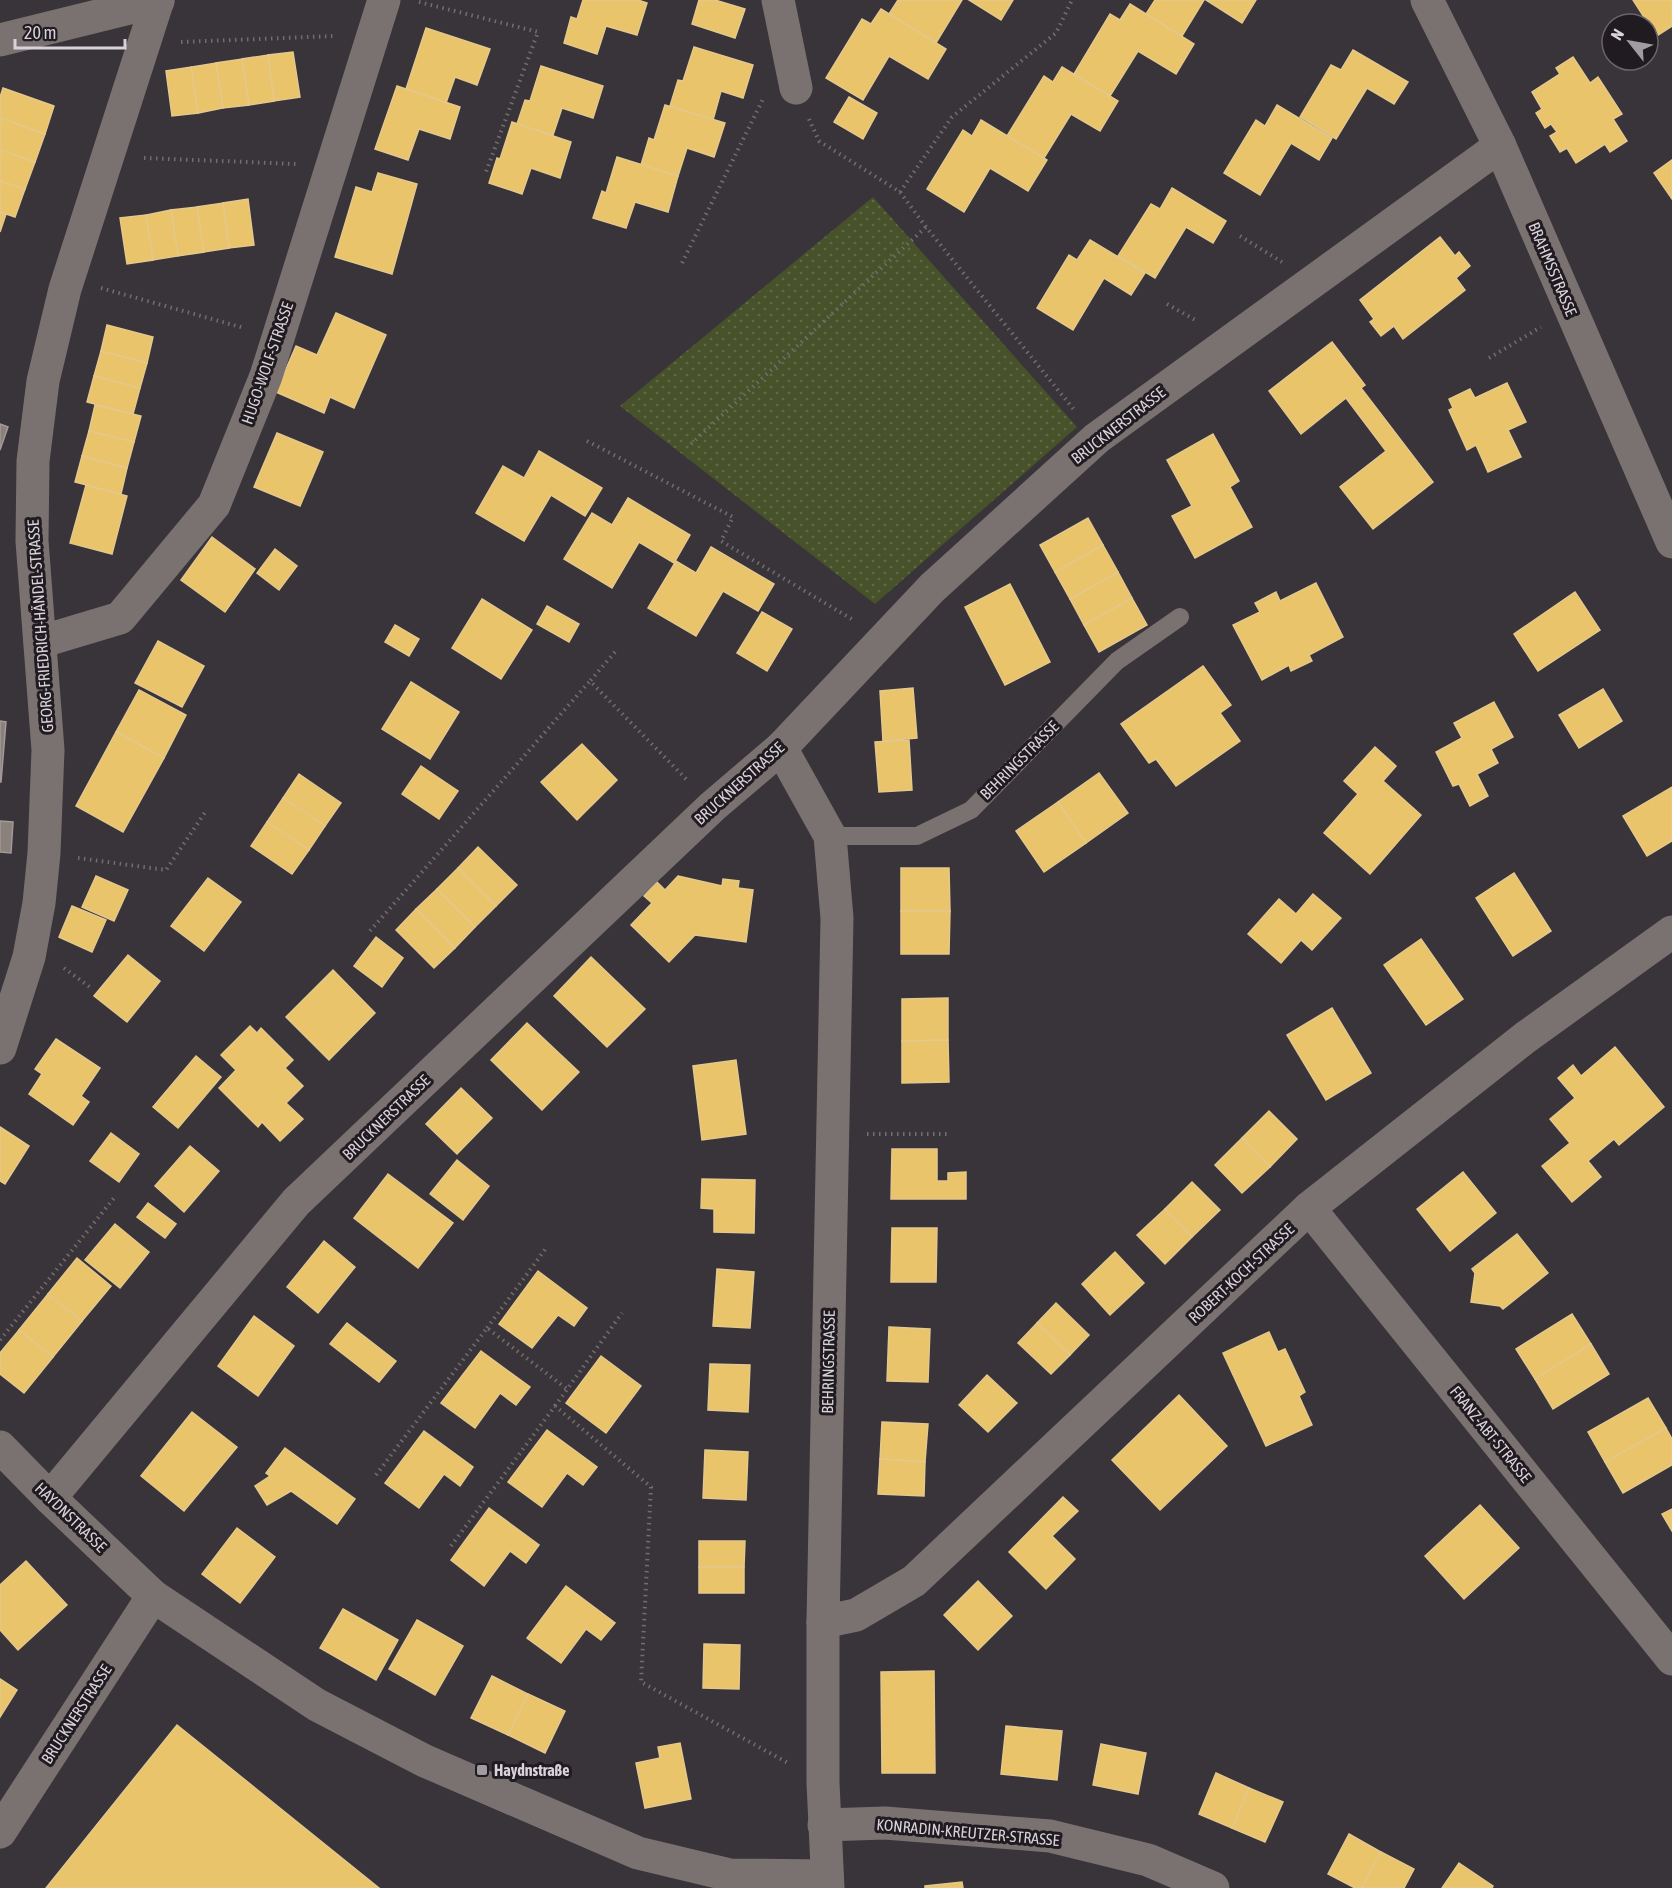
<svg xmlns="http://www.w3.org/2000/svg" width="1672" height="1888" font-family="'Asap Condensed',sans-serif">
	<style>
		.park { fill: url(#park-dots) }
		.homes { fill: #e9c46a; stroke: #e4c88c; stroke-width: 1.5 }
		.industry { fill: #8a817c; stroke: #a29998; stroke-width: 1.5 }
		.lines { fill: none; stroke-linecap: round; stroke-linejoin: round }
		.path { stroke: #746d6d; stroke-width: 4; stroke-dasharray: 1.5 4.5; stroke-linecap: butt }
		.lane { stroke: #7a7270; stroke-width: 18 }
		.street { stroke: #7a7270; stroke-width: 33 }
		.poi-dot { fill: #a19ba2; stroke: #201b20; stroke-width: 2 }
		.labels { text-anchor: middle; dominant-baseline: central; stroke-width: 6; stroke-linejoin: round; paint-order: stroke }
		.street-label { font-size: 16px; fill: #d9d2da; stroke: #201b20 }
		.poi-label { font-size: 16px; font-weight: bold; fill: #d9d2da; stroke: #201b20; text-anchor: start }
	</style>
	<defs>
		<pattern id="park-dots" width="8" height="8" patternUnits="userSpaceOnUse" patternTransform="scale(1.5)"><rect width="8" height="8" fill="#47512a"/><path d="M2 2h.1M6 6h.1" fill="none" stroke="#616948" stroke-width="1.8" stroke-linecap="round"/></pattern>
	</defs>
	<rect width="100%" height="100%" fill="#393439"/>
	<!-- park -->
	<polygon class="park" points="873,197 1077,427 875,604 620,406"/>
	<!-- homes -->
	<g class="homes">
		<polygon points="583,0 638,0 647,3 637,35 606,26 597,54 564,43 571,17 577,19"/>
		<polygon points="699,0 715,0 745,9 735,38 692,24"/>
		<polygon points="898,0 962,0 936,43 889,14"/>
		<polygon points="969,0 1013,0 1001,20"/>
		<polygon points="1155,0 1204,0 1182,36 1146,14"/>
		<polygon points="1206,0 1256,0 1242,23"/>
		<polygon points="1633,0 1672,0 1672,26 1649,41 1648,24 1638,24 1637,22 1644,17"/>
		<polygon points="1130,4 1194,44 1176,74 1138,51 1110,96 1074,74 1110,14 1120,20"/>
		<polygon points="881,9 946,49 928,79 889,56 863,100 826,78 862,19 871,24"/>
		<polygon points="426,28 490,49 477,85 455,77 446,103 406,89"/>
		<polygon points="694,47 753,65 743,98 721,91 713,120 670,106 678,80 683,81"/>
		<polygon points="1353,50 1408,82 1394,104 1367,88 1336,139 1300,117 1331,65 1341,70"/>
		<polygon points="293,52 300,97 274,101 268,55"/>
		<polygon points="268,55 274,101 249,105 242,59"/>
		<polygon points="1573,57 1590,83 1598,77 1622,114 1613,119 1627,141 1610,152 1605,144 1576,163 1567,148 1560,152 1550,136 1557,132 1551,124 1545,128 1536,113 1542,109 1532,92 1560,74 1556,68"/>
		<polygon points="242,59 249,105 223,108 216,63"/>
		<polygon points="216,63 223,108 198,113 191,67"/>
		<polygon points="541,66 603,86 593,118 562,108 553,135 517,124 525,100 530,101"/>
		<polygon points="191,67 198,113 172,116 166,71"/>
		<polygon points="1062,67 1118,101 1100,131 1071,114 1044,158 1007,136 1044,76 1053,82"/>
		<polygon points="397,86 460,107 450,139 419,129 408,160 375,149"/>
		<polygon points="3,88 54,106 45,134 0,118 0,97"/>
		<polygon points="849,97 877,113 863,139 834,122"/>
		<polygon points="665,105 725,123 714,157 687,148 678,176 641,165 649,138 654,140"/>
		<polygon points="1277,105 1332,138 1319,160 1291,143 1260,195 1224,173 1256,120 1265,126"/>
		<polygon points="0,118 45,134 35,162 0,150"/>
		<polygon points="981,120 1047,160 1028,191 990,168 964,212 927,189 963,130 972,136"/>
		<polygon points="512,122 571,142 560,178 531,168 522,194 489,183 497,158 500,159"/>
		<polygon points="0,150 35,162 25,189 0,181"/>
		<polygon points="617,157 678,176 668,212 635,202 626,228 593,218 602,191 606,193"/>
		<polygon points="1672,160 1672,199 1654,173"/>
		<polygon points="378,173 417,184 392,274 335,257 356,187 372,192"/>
		<polygon points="0,181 25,189 15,217 0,212"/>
		<polygon points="1172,188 1226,221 1213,243 1186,227 1155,278 1118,256 1151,204 1160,209"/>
		<polygon points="248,199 254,245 229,248 223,203"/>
		<polygon points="223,203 229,248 204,252 197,207"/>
		<polygon points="197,207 204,252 178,256 171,210"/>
		<polygon points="171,210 178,256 153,260 146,215"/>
		<polygon points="0,212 6,214 0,232"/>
		<polygon points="146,215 153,260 127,264 120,218"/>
		<polygon points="1440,237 1455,256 1459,252 1470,266 1456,278 1465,290 1403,339 1394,326 1381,336 1370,322 1374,319 1360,300"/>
		<polygon points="1090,240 1145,273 1131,295 1104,278 1073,330 1037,308 1069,255 1077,260"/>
		<polygon points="336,313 386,335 354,408 330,397 324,413 276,392 296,346 317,355"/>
		<polygon points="107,325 153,337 147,363 101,351"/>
		<polygon points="1332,342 1365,385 1361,388 1433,482 1373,529 1340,487 1386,451 1346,398 1301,434 1269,391"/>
		<polygon points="101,351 147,363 140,388 94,376"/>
		<polygon points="94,376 140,388 133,414 87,402"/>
		<polygon points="1507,383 1526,422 1508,430 1521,457 1488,472 1476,445 1467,450 1449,410 1453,408 1449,399 1470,389 1475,398"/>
		<polygon points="95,405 141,416 134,442 89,431"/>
		<polygon points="89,431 134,442 127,468 82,456"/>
		<polygon points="277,433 323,452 300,506 254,487"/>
		<polygon points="1213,434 1239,481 1230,487 1252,527 1195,558 1172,516 1192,506 1167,460"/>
		<polygon points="539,451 602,488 585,516 551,495 524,541 476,513 503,466 524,478"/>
		<polygon points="82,456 127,468 121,494 75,482"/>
		<polygon points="86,485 127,496 112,554 70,543"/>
		<polygon points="628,498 690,535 674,563 639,542 612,588 564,559 592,513 612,525"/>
		<polygon points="1088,518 1103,545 1055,572 1040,545"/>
		<polygon points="212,537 255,569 225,612 181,580"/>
		<polygon points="1103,545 1118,572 1070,599 1055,572"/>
		<polygon points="711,547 774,584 758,611 723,591 696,636 648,608 676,561 696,573"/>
		<polygon points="275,549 297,566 279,590 257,573"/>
		<polygon points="1118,572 1132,598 1084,625 1070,599"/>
		<polygon points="1316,583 1343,637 1309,655 1312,661 1291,671 1289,665 1262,680 1233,625 1260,612 1255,603 1276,592 1280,601"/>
		<polygon points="1010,584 1050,662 1005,685 965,607"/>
		<polygon points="1575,592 1600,630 1538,671 1514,634"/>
		<polygon points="1132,598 1147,625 1099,652 1084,625"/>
		<polygon points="482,599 532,630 501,679 452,648"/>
		<polygon points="547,606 579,624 569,642 537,624"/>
		<polygon points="762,612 792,629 767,671 737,653"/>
		<polygon points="395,625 419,639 409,656 385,642"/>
		<polygon points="158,641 204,666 182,707 135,683"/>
		<polygon points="1203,666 1231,705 1220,713 1240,741 1176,786 1156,759 1149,763 1121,724"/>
		<polygon points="411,682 459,712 430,759 382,729"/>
		<polygon points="913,688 917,738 883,741 880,691"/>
		<polygon points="1603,689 1622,721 1579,748 1559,715"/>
		<polygon points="139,690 186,715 164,758 116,732"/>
		<polygon points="1494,702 1513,737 1491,749 1498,763 1477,774 1488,796 1470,806 1459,784 1453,786 1436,752 1462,738 1454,723"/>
		<polygon points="116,732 164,758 123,832 76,806"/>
		<polygon points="909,740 912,790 879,792 875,742"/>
		<polygon points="582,744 617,780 577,820 541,782"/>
		<polygon points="1375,747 1396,766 1383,781 1421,815 1370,874 1324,833 1358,794 1344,781"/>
		<polygon points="421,766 458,791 439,819 402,794"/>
		<polygon points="1099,773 1128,813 1086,843 1058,802"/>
		<polygon points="299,774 341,803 325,826 283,798"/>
		<polygon points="1672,787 1672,841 1647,856 1623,816"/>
		<polygon points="283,798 325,826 309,850 267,822"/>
		<polygon points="1058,802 1086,843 1044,872 1016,831"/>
		<polygon points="267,822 309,850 292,874 251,846"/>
		<polygon points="478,847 517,885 496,906 458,868"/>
		<polygon points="458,868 496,906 475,927 437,889"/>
		<polygon points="901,868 949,868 950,911 901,911"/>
		<polygon points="1514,873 1551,931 1513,956 1476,898"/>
		<polygon points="96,876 128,890 114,921 82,907"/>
		<polygon points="678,876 722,886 723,879 739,881 738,888 753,890 746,942 695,935 669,962 631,925 652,903 644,896 657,882 665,890"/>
		<polygon points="208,878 241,902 204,951 171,926"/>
		<polygon points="437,889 475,927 455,948 416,909"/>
		<polygon points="1313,894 1341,918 1312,950 1301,940 1281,963 1248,934 1279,899 1296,914"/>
		<polygon points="72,906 106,920 92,952 59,937"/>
		<polygon points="416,909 455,948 434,968 396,930"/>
		<polygon points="901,911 950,911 949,954 901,954"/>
		<polygon points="376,937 403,958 382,987 354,966"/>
		<polygon points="1421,939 1463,999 1426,1025 1384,965"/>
		<polygon points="128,955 160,981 127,1022 94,996"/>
		<polygon points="591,957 645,1009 607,1047 554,996"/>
		<polygon points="333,970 375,1013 329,1060 286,1017"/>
		<polygon points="948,998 948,1040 902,1041 902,999"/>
		<polygon points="1332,1008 1371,1073 1326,1100 1287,1035"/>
		<polygon points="527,1023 579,1072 542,1110 491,1060"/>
		<polygon points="250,1026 257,1033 261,1028 293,1060 285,1068 303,1086 286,1103 303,1119 280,1141 262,1122 258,1127 219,1088 236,1070 221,1055"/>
		<polygon points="56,1039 100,1068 81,1096 89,1102 73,1125 29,1094 42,1074 35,1069"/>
		<polygon points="948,1040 949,1082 902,1083 902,1041"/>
		<polygon points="1615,1047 1664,1107 1619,1145 1614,1139 1588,1161 1601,1177 1572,1202 1542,1166 1570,1143 1550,1119 1575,1098 1558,1078 1573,1065 1581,1076"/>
		<polygon points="196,1056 221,1077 178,1128 153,1107"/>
		<polygon points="736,1060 746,1134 702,1140 693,1066"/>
		<polygon points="461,1088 492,1118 457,1154 426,1124"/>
		<polygon points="1269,1111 1297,1139 1270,1167 1242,1138"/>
		<polygon points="0,1127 29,1146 5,1184 0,1181"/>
		<polygon points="111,1133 139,1154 119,1182 90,1161"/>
		<polygon points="1242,1138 1270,1167 1242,1193 1215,1165"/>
		<polygon points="190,1146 219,1171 184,1212 155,1186"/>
		<polygon points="892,1149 937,1149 937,1181 948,1181 948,1173 966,1172 966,1199 891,1199"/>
		<polygon points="457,1160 489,1186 463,1220 430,1194"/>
		<polygon points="1463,1172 1496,1213 1450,1251 1417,1209"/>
		<polygon points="388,1174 453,1223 418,1268 354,1218"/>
		<polygon points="702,1179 755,1180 754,1233 714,1232 714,1209 701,1208"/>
		<polygon points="1192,1182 1220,1210 1192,1237 1165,1209"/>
		<polygon points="148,1203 176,1224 165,1238 137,1217"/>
		<polygon points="1165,1209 1192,1237 1165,1264 1137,1235"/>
		<polygon points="115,1224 149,1252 120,1288 85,1260"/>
		<polygon points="892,1228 937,1228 936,1282 891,1282"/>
		<polygon points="1517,1234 1548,1273 1503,1309 1500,1306 1471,1302 1475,1273 1472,1269"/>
		<polygon points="324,1241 355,1267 318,1313 287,1287"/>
		<polygon points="1115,1252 1144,1283 1110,1315 1082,1284"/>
		<polygon points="77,1258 111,1286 82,1321 48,1294"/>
		<polygon points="717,1269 754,1272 750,1328 713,1326"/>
		<polygon points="538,1271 587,1308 574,1326 558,1315 532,1348 499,1324"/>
		<polygon points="48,1294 82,1321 53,1357 19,1330"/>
		<polygon points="1056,1303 1089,1335 1070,1355 1037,1323"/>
		<polygon points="1572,1314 1591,1344 1535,1379 1516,1349"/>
		<polygon points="254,1316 294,1346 258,1396 218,1366"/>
		<polygon points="347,1323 396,1361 379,1382 330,1344"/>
		<polygon points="1037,1323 1070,1355 1051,1374 1018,1343"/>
		<polygon points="889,1327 930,1329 928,1382 887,1381"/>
		<polygon points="19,1330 53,1357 24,1393 0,1374 0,1353"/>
		<polygon points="1269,1332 1278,1352 1285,1349 1305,1392 1299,1396 1312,1425 1266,1446 1223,1353"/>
		<polygon points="1591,1344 1609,1374 1553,1409 1535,1379"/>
		<polygon points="481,1351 530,1387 516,1405 500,1393 475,1428 441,1403"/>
		<polygon points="601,1356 641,1386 606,1433 566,1403"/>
		<polygon points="710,1364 750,1365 748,1412 708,1410"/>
		<polygon points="987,1375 1017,1403 988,1432 959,1405"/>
		<polygon points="1179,1395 1227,1446 1160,1510 1112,1460"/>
		<polygon points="1648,1398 1666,1428 1605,1462 1588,1432"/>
		<polygon points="192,1412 237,1447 184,1511 141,1476"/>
		<polygon points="882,1422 928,1424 925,1462 880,1459"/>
		<polygon points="1666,1428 1672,1439 1672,1465 1623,1493 1605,1462"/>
		<polygon points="547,1430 597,1467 583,1485 567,1473 542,1507 508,1482"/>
		<polygon points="424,1431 473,1467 460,1486 444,1474 419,1508 385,1483"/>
		<polygon points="285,1448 355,1499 337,1524 291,1491 267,1505 255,1486 270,1476 266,1473"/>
		<polygon points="705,1450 748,1452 746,1500 703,1498"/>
		<polygon points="880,1459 925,1462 924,1496 878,1494"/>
		<polygon points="1063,1497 1078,1511 1052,1536 1075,1559 1046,1589 1009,1552"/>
		<polygon points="1480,1505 1519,1548 1464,1599 1425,1556"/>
		<polygon points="489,1508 539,1545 526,1563 510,1551 484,1586 451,1560"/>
		<polygon points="1672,1509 1672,1531 1662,1514"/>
		<polygon points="237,1528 275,1557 240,1603 202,1574"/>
		<polygon points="699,1541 745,1541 744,1567 699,1567"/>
		<polygon points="26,1561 67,1605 18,1650 0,1630 0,1585"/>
		<rect x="699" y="1567" width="45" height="26"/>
		<polygon points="978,1581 1012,1616 978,1650 944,1615"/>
		<polygon points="566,1586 615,1623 601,1640 586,1629 561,1663 527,1638"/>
		<polygon points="343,1609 398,1640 376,1680 320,1648"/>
		<polygon points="417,1620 463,1646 435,1695 389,1669"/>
		<polygon points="704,1644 740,1645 739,1689 703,1688"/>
		<polygon points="934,1671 935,1773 882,1773 881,1672"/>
		<polygon points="492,1676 528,1694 508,1735 471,1718"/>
		<polygon points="0,1679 17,1690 0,1717"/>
		<polygon points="528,1694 565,1711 545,1753 508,1735"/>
		<polygon points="177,1725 379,1888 46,1888"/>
		<polygon points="1006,1726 1062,1731 1057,1780 1001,1774"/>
		<polygon points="680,1743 691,1799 645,1808 636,1763 660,1758 658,1747"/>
		<polygon points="1101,1744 1146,1753 1138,1794 1093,1785"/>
		<polygon points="1216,1773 1249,1788 1232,1828 1199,1814"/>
		<polygon points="1249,1788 1283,1802 1265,1842 1232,1828"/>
		<polygon points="1349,1834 1381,1852 1362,1888 1355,1888 1328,1874"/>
		<polygon points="1381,1852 1414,1869 1404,1888 1362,1888"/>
		<polygon points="1459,1863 1493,1886 1492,1888 1442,1888"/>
		<polygon points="962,1882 963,1888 925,1888 925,1886"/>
	</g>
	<!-- industry -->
	<g class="industry">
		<polygon points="0,424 8,427 0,450"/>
		<polygon points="0,721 6,722 1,782 0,782"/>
		<polygon points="0,821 13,822 11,853 0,852"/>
	</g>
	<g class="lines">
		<!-- path -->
		<g class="path">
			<polyline points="419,2 538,32 486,172"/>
			<polyline points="181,42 335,36"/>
			<polyline points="809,119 819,141 900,192 926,227 1075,411"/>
			<polyline points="144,158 296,164"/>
			<polyline points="900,192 952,117 1056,33 1072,0"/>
			<polyline points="1240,236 1282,262"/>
			<polyline points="682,263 763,99"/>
			<polyline points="101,288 244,328"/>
			<polyline points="1167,304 1197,321"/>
			<polyline points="1489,358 1541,327"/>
			<polyline points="587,441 733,517 721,541 855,621"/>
			<polyline points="691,444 926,227"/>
			<polyline points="615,652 590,681 689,782"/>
			<polyline points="78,858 166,870 206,811"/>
			<polyline points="370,931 590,681"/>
			<polyline points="64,968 91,988"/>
			<polyline points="867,1134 950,1134"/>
			<polyline points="487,1328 547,1247"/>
			<polyline points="0,1340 114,1198"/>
			<polyline points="555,1406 622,1313"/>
			<polyline points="376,1475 487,1328 567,1389"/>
			<polyline points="451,1546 555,1406 651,1487 641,1682 788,1763"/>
		</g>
		<!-- lane -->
		<polyline class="lane" points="830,836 917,836 971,810 1117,661 1180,617"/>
		<!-- street -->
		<g class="street">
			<polyline points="778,0 796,88"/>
			<polyline points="1427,0 1500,146 1672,542"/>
			<polyline points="0,40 158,1"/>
			<polyline points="40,642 120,618 214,505 266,376 384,0"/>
			<polyline points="781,748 830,836 837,918 823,1622 823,1783 828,1888"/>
			<polyline points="0,1048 29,957 39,903 44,853 48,750 32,541 33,461 43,381 65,289 158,0"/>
			<polyline points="1309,1208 1672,1659"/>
			<polyline points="0,1447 50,1498 153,1596 317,1705 425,1761 638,1853 730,1875 827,1876"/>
			<polyline points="50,1498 296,1202 713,806 781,748 932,588 1097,438 1500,146"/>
			<polyline points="823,1622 856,1615 914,1581 1309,1208 1526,1037 1672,932"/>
			<polyline points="824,1825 885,1823 1050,1836 1148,1860 1213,1888"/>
			<polyline points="0,1832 153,1596"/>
		</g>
	</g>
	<!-- markers -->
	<rect class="poi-dot" x="476" y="1764" width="12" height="12" rx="3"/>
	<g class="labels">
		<!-- street labels -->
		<g class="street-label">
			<text transform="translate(1553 269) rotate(67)">BRAHMSSTRASSE</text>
			<text transform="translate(267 363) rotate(-71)">HUGO-WOLF-STRASSE</text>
			<text transform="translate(1118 425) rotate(-38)">BRUCKNERSTRASSE</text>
			<text transform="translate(40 626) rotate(-94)">GEORG-FRIEDRICH-HÄNDEL-STRASSE</text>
			<text transform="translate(1019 760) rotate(-45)">BEHRINGSTRASSE</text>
			<text transform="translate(739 783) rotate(-42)">BRUCKNERSTRASSE</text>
			<text transform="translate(386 1117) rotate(-44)">BRUCKNERSTRASSE</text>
			<text transform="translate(1241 1273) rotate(-43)">ROBERT-KOCH-STRASSE</text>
			<text transform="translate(828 1362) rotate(-89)">BEHRINGSTRASSE</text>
			<text transform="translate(1491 1434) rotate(51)">FRANZ-ABT-STRASSE</text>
			<text transform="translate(71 1517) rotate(44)">HAYDNSTRASSE</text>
			<text transform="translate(76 1714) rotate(-57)">BRUCKNERSTRASSE</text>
			<text transform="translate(968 1832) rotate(5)">KONRADIN-KREUTZER-STRASSE</text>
		</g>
		<!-- poi labels -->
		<g class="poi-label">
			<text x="494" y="1770">Haydnstraße</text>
		</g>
	</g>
	<!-- north arrow -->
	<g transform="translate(1630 42) rotate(301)"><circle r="28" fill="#201b20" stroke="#6a646a" stroke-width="1.5"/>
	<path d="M0-4.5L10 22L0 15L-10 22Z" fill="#a19ba2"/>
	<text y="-9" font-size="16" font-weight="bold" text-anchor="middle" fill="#d9d2da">N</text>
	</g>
	<!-- scale -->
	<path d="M15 39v9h110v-9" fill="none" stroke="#d9d2da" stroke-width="3"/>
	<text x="24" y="39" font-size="18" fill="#d9d2da" stroke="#201b20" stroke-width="4.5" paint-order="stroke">20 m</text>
</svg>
